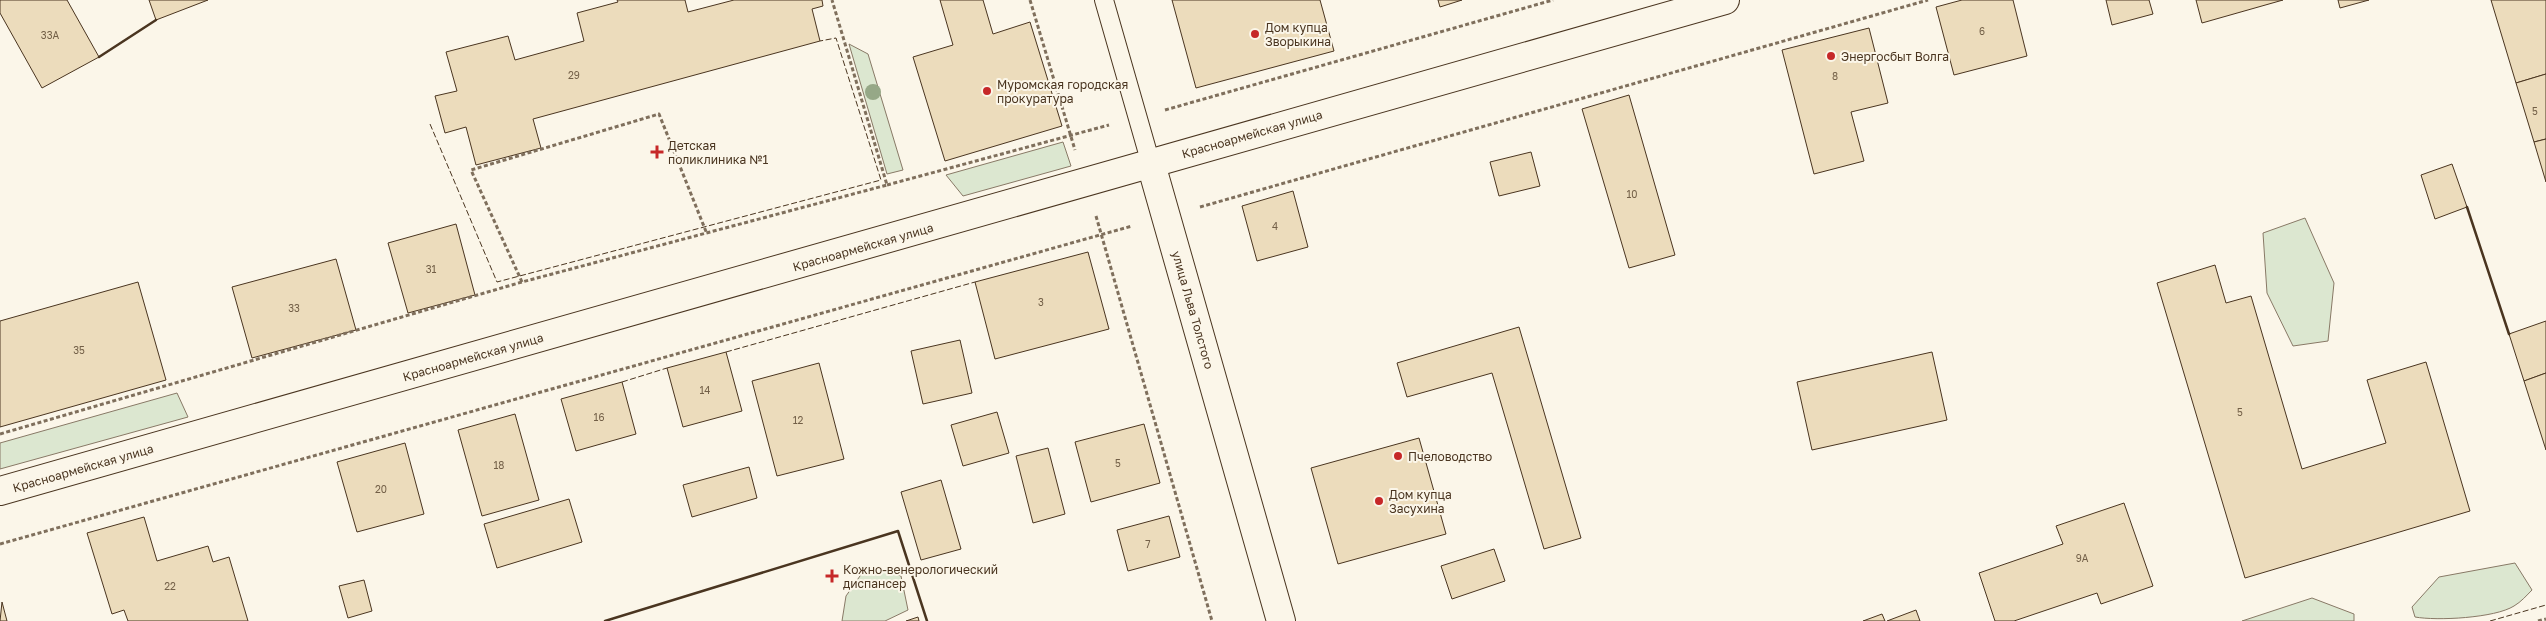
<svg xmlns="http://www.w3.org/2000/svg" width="2546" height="621" font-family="'Golos Text',sans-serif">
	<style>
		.green { fill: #dce7d0; stroke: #887966 }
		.building { fill: #ecdcbc; stroke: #4a3520 }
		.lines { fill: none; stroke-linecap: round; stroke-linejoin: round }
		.service-casing { stroke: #4a3520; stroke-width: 20 }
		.minor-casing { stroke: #4a3520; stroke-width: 30 }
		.path { stroke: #7f6f5c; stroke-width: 3; stroke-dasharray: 4 2.5; stroke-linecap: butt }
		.service { stroke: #fbf6e9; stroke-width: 18 }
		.minor { stroke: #fbf6e9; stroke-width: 28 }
		.fence { stroke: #4a3520; stroke-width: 1; stroke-dasharray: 6 2.5; stroke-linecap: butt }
		.wall { stroke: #4a3520; stroke-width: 2.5 }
		.tree { fill: #96a887 }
		.poi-dot { fill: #c62828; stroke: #fbf6e9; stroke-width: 2 }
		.labels { text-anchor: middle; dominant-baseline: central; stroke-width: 4; stroke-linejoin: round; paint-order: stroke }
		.number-label { font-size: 10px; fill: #725f47 }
		.poi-label { font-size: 12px; fill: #4a3520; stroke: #fbf6e9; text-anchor: start }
		.street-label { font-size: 12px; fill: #4a3520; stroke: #fbf6e9 }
	</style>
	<rect width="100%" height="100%" fill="#fbf6e9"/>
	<!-- green -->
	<g class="green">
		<polygon points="849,44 868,54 903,170 887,174"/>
		<polygon points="1063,142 1071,166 963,196 946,175"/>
		<polygon points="2305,218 2334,283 2328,341 2293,346 2267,293 2263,233"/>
		<polygon points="177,393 188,417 0,469 0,443"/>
		<path d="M2515 563 2532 590C2527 595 2521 602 2514 606 2495 618 2437 621 2415 617L2412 607 2439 577Z"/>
		<polygon points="867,566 901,576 908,610 885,621 842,621 846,596"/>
		<polygon points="2312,598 2354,614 2354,621 2242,621"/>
	</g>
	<!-- building -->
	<g class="building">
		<polygon points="0,0 67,0 99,57 42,88 0,13"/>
		<polygon points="149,0 208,0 156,20"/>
		<polygon points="617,0 685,0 688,12 734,0 822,0 823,6 812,9 820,41 533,119 541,148 476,165 466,127 445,133 435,96 457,91 446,52 508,36 515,60 584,41 577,13 618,2"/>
		<polygon points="940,0 983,0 993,34 1030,22 1062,126 945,161 913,57 953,45"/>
		<polygon points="1172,0 1320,0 1334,51 1196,88"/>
		<polygon points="1438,0 1462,0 1440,7"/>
		<polygon points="1962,0 2013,0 2027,56 1954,75 1936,7"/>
		<polygon points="2106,0 2149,0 2153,14 2112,25"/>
		<polygon points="2196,0 2283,0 2202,23"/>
		<polygon points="2338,0 2369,0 2340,8"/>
		<polygon points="2491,0 2546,0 2546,74 2516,83"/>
		<polygon points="1869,28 1888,103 1851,112 1864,161 1814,174 1782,50"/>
		<polygon points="2546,74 2546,139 2534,142 2516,83"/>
		<polygon points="1629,95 1675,255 1629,268 1582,109"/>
		<polygon points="2546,139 2546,182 2534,142"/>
		<polygon points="1531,152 1540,186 1499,196 1490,162"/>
		<polygon points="2452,164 2467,207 2435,219 2421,175"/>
		<polygon points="1293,191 1308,247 1257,261 1242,206"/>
		<polygon points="456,224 475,295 408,313 388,243"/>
		<polygon points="1088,252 1109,329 995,359 975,282"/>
		<polygon points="336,259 356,330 252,358 232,287"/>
		<polygon points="2215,265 2226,303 2251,296 2302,469 2386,443 2367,380 2426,362 2470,511 2245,578 2157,283"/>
		<polygon points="138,282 166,380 0,427 0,321"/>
		<polygon points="2546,321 2546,373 2524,381 2509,334"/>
		<polygon points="1519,327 1581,538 1544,549 1492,373 1407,397 1397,363"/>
		<polygon points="960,340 972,393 923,404 911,351"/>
		<polygon points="726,352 742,411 683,427 667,368"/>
		<polygon points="1932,352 1947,420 1812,450 1797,382"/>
		<polygon points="819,363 844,459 777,476 752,381"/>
		<polygon points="2546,373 2546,450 2524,381"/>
		<polygon points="622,382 636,434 576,451 561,399"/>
		<polygon points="997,412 1009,453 963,466 951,425"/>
		<polygon points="515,414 539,500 482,516 458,430"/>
		<polygon points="1144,424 1160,483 1091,502 1075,442"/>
		<polygon points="1419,438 1446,534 1338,564 1311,468"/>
		<polygon points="405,443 424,514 357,532 337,462"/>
		<polygon points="1048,448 1065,514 1033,523 1016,456"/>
		<polygon points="749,467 757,498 692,517 683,485"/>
		<polygon points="941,480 961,549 921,560 901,492"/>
		<polygon points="569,499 582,542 497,568 484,524"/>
		<polygon points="2124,503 2153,586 2101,604 2097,593 2014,621 1995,621 1979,573 2063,544 2056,526"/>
		<polygon points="1169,516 1180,557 1128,571 1117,530"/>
		<polygon points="144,517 157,561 208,546 213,562 229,557 248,621 128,621 124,610 112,614 87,533"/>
		<polygon points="1494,549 1505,581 1452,599 1441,566"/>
		<polygon points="364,580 372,611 348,618 339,586"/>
		<polygon points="2,602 7,621 0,621"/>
		<polygon points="1916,610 1920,621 1887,621"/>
		<polygon points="1882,614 1885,621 1863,621"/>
		<polygon points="918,617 919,621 906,621"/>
	</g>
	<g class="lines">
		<!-- service casing -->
		<g class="service-casing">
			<polyline id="service" points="1104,0 1151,164"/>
		</g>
		<!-- minor casing -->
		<g class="minor-casing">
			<g id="minor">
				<polyline points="1151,164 1281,621"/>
				<polyline points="0,491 1725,0"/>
			</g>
		</g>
		<!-- path -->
		<g class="path">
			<polyline points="1030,0 1075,150"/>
			<polyline points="1165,110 1553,0"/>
			<polyline points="887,185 1109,125"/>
			<polyline points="1200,207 1928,0"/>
			<polyline points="1096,216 1212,621"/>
			<polyline points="522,282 471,170 659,114 707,234"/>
			<polyline points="0,434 522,282 887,185 832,0"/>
			<polyline points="0,544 1132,226"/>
			<polyline points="2538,621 2546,619"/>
		</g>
		<!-- service -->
		<use href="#service" class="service"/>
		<!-- minor -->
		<use href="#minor" class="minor"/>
		<!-- fence -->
		<g class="fence">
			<polyline points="430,124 497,282 881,180 836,38 820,41"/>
			<polyline points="726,352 975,282"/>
			<polyline points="622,382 667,368"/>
			<polyline points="2490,621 2546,605"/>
		</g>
		<!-- wall -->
		<g class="wall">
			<polyline points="99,57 156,20"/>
			<polyline points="2467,207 2509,334"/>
			<polyline points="605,621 898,531 927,621"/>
		</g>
	</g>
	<!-- trees -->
	<circle class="tree" cx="873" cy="92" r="8"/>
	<!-- markers -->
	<g class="poi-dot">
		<circle cx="1255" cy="34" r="5"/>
		<circle cx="1831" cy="56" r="5"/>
		<circle cx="987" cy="91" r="5"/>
		<path d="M654.5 144.5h5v5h5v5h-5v5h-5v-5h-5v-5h5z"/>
		<circle cx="1398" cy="456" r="5"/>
		<circle cx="1379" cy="501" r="5"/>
		<path d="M829.5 568.5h5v5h5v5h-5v5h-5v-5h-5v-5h5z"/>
	</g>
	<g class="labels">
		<!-- number labels -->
		<g class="number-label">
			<text x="1982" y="31">6</text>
			<text x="50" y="35">33А</text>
			<text x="574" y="75">29</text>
			<text x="1835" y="76">8</text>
			<text x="2535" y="111">5</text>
			<text x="1632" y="194">10</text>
			<text x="1275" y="226">4</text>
			<text x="431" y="269">31</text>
			<text x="1041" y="302">3</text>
			<text x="294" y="308">33</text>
			<text x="79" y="350">35</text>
			<text x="705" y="390">14</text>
			<text x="2240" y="412">5</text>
			<text x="599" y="417">16</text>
			<text x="798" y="420">12</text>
			<text x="1118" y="463">5</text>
			<text x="499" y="465">18</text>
			<text x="381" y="489">20</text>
			<text x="1148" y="544">7</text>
			<text x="2082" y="558">9А</text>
			<text x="170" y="586">22</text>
		</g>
		<!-- poi labels -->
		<g class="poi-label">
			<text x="1265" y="27">Дом купца<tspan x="1265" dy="14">Зворыкина</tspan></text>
			<text x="1841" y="56">Энергосбыт Волга</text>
			<text x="997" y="84">Муромская городская<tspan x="997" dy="14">прокуратура</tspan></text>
			<text x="668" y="145">Детская<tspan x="668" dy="14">поликлиника №1</tspan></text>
			<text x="1408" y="456">Пчеловодство</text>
			<text x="1389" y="494">Дом купца<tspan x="1389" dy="14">Засухина</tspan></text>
			<text x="843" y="569">Кожно-венерологический<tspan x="843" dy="14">диспансер</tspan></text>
		</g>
		<!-- street labels -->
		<g class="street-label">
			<text transform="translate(1252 134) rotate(-16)">Красноармейская улица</text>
			<text transform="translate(863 247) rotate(-16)">Красноармейская улица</text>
			<text transform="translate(1193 310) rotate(74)">улица Льва Толстого</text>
			<text transform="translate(473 357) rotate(-16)">Красноармейская улица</text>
			<text transform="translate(83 468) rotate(-16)">Красноармейская улица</text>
		</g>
	</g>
</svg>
